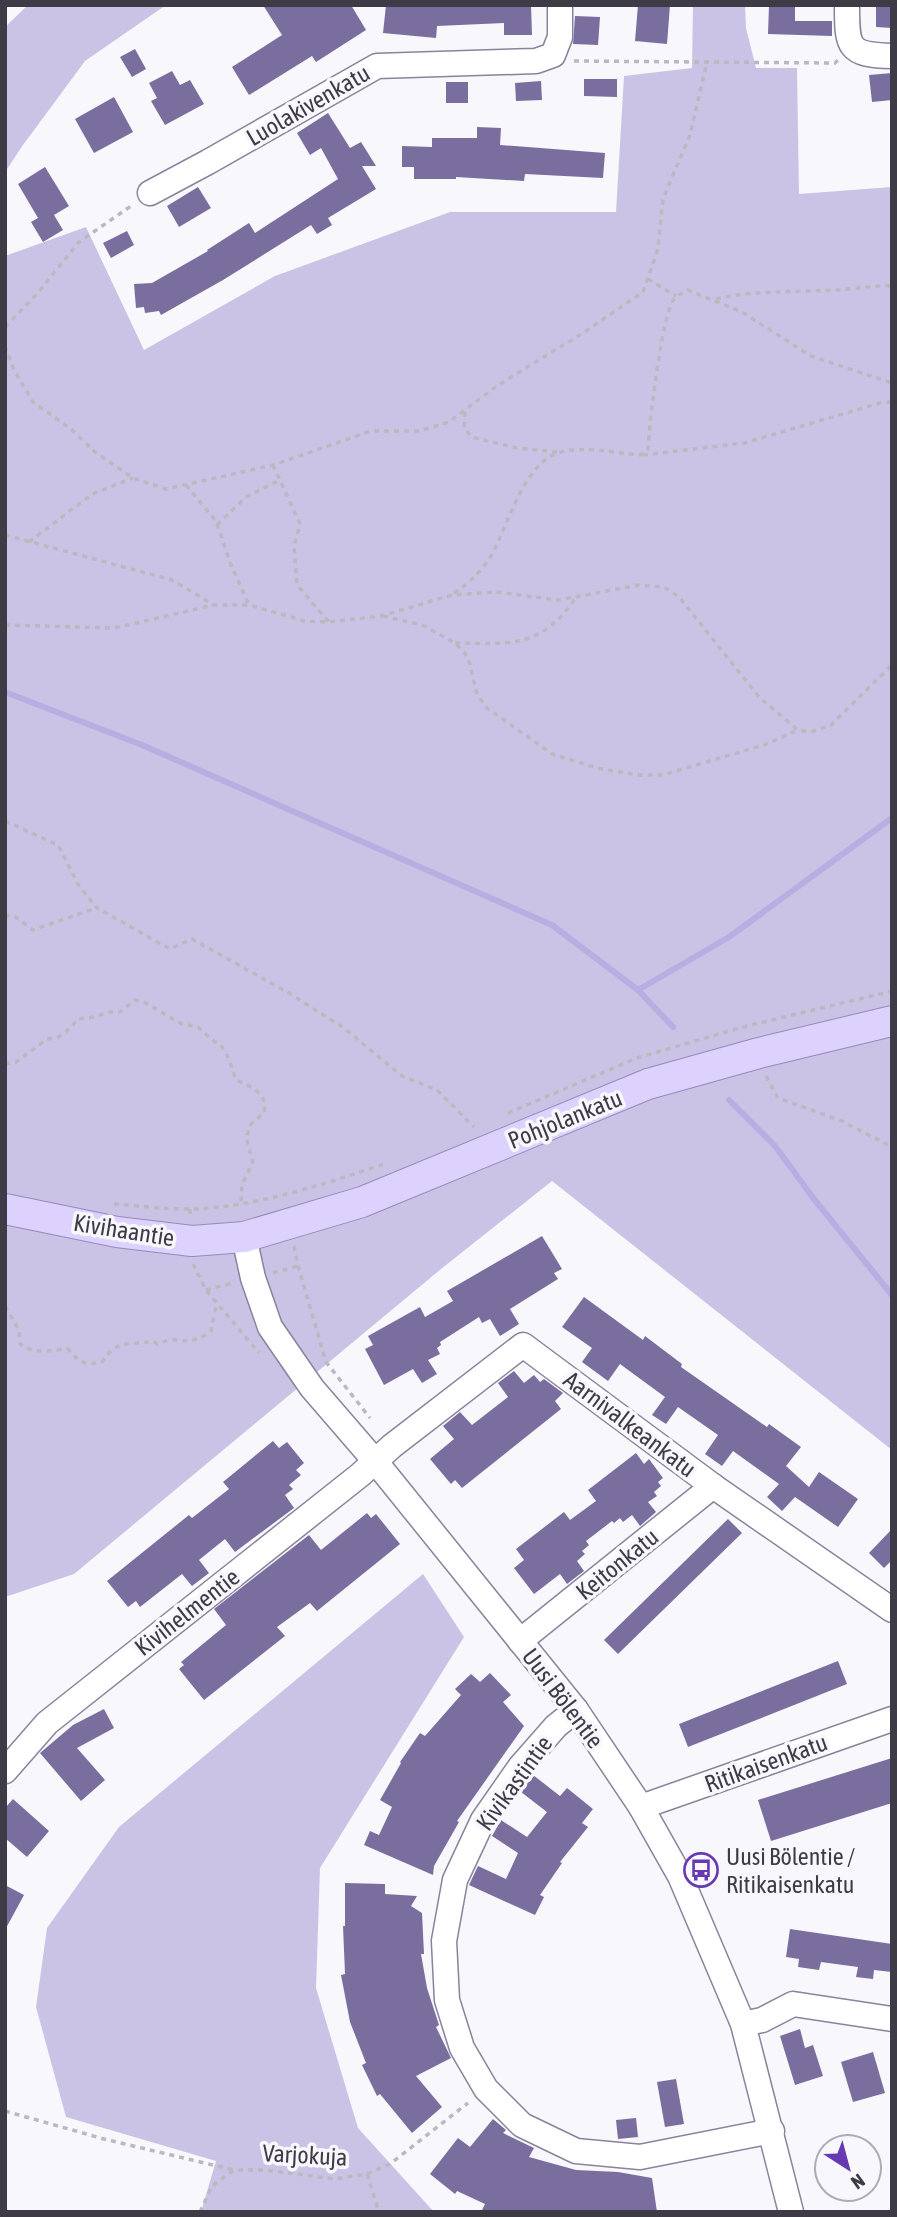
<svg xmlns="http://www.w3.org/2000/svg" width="897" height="2217" font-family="'Asap Condensed',sans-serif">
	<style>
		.green { fill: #cbc3e5 }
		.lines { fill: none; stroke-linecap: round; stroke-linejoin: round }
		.stream { stroke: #b9ade1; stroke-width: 6 }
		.building { fill: #7a6e9e }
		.minor-casing { stroke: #89839c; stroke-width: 27 }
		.major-casing { stroke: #9689bc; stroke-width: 32 }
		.path { stroke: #bbb9c0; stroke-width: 3.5; stroke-dasharray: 5 5; stroke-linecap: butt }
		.minor { stroke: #fff; stroke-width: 24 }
		.major { stroke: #ddd1fd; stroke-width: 30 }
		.labels { text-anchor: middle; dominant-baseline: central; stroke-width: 7; stroke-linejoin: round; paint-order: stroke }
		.street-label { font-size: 24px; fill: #3e3b46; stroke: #f8f7fc }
		.poi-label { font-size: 24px; fill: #3e3b46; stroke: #f8f7fc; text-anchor: start }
	</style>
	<rect width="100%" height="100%" fill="#f8f7fc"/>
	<!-- green -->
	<g class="green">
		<polygon points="28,5 166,5 85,61 23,145 5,172 5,27"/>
		<polygon points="693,5 745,5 746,28 756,68 797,68 799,194 892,187 892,1450 552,1181 441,1269 74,1574 5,1597 5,256 86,227 144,350 275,276 450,212 616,212 624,76 692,68"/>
		<polygon points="423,1574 464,1637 320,1868 316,1988 358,2128 434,2212 201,2212 216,2161 66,2117 36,2007 47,1928 119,1827"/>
	</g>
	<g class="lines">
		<!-- stream -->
		<g class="stream">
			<polyline points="5,692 142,745 552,925 638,990 673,1027"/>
			<polyline points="638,990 729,937 892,818"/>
			<polyline points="729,1100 775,1146 814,1199 892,1295"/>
		</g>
	</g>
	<!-- building -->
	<g class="building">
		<polygon points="263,5 351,5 366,30 316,62 312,56 249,95 232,67 282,35"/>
		<polygon points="386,5 531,5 532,35 504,35 504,23 437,26 436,38 383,33"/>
		<polygon points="638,5 670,5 667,44 635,41"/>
		<polygon points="769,5 795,5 795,21 832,21 832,36 768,34"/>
		<polygon points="876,5 892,5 892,28 876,27"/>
		<polygon points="575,16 600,17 598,45 573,44"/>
		<polygon points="135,49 146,69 132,77 120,57"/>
		<polygon points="172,71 180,85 190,80 204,104 165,125 151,101 157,98 149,83"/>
		<polygon points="892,73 892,100 872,102 869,75"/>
		<polygon points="584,79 617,79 617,97 584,96"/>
		<polygon points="541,81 542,100 516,101 515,83"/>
		<rect x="446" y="82" width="22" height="21"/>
		<polygon points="114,97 133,132 94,153 75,119"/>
		<polygon points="328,113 350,148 361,142 376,166 362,166 376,189 328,218 332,225 317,234 311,225 223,280 161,315 159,311 145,313 144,307 136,308 134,284 152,283 208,251 207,250 249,223 255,233 338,179 321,148 310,155 297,133"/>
		<polygon points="477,127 501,128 500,145 605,153 603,178 525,174 524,181 456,177 456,179 414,179 414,167 402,167 402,146 432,147 432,138 477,138"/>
		<polygon points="45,167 69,206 54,215 63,230 43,242 31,222 38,218 18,184"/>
		<polygon points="198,187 211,208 179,227 167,206"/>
		<polygon points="127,231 134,245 111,258 103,243"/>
		<polygon points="542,1236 562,1269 554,1273 558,1279 510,1309 519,1324 500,1336 490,1319 482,1323 479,1317 440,1342 441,1345 437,1348 440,1354 428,1360 437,1374 422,1383 413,1369 384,1385 365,1349 373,1345 368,1336 420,1307 425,1317 453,1301 447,1291"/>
		<polygon points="584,1297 643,1340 645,1336 682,1364 681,1367 767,1427 769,1424 801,1447 786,1466 809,1487 819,1472 858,1499 838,1527 795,1497 782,1511 767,1497 779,1484 733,1451 722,1466 705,1454 718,1435 678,1407 666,1424 652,1415 665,1397 620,1364 608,1381 582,1362 592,1348 562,1327"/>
		<polygon points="514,1371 524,1383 534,1375 540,1382 544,1379 563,1393 555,1401 561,1409 462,1488 455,1480 451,1484 430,1459 454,1439 443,1426 460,1412 472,1425 508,1397 498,1383"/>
		<polygon points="273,1441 279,1448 287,1442 304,1463 296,1470 301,1475 289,1485 293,1489 285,1495 294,1508 235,1552 225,1539 199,1560 209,1573 192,1586 182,1574 140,1607 136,1601 128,1607 107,1581 189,1515 192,1518 229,1489 223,1482"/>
		<polygon points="636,1453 644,1464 649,1459 663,1478 658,1482 661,1486 654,1492 657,1496 648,1502 656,1512 640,1526 632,1515 623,1522 620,1518 614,1523 612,1521 586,1541 589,1545 582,1551 585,1554 577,1561 584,1571 567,1584 560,1574 534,1594 514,1568 524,1560 516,1549 564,1512 570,1520 596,1501 588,1490"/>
		<polygon points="367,1513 371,1518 376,1514 400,1544 317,1611 310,1603 277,1627 285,1636 204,1700 179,1669 184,1665 181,1662 226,1625 214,1609 309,1535 321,1550"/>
		<polygon points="728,1519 742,1533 618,1654 604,1640"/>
		<polygon points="892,1529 892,1560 884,1568 869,1553"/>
		<polygon points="838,1661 847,1684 688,1747 679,1724"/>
		<polygon points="490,1673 511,1695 503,1702 524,1726 457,1821 459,1822 434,1866 433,1875 364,1845 370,1831 379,1835 392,1807 380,1800 401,1763 400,1762 420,1733 425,1736 461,1695 455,1689 471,1674 480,1682"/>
		<polygon points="104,1709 114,1728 77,1748 105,1780 81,1801 40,1753 73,1725"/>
		<polygon points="892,1758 892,1803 771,1841 758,1800"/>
		<polygon points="533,1775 560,1796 567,1788 593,1809 582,1823 588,1827 560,1862 562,1863 540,1895 544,1897 535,1915 469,1885 478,1866 506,1879 518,1853 492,1836 501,1820 527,1837 547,1812 521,1792"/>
		<polygon points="13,1799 49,1831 27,1857 5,1838 5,1808"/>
		<polygon points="345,1883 385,1884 385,1894 417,1896 411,1906 422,1913 424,1954 421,1954 427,1988 439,2025 436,2027 451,2058 416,2076 442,2107 412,2133 380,2094 377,2096 362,2065 366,2063 350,2022 341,1975 345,1974 343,1926 345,1926"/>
		<polygon points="5,1885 24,1895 5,1930"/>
		<polygon points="790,1929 892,1944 892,1972 874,1970 873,1979 856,1977 858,1967 821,1962 819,1970 798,1967 799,1959 786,1957"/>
		<polygon points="800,2029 805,2048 813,2045 823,2076 795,2085 780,2036"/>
		<polygon points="873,2052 885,2093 853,2102 841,2062"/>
		<polygon points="676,2079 684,2124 665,2127 657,2082"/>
		<polygon points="636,2118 638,2137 618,2139 616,2120"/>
		<polygon points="493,2119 506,2130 503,2133 534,2148 529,2157 576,2170 618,2172 652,2178 657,2212 481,2212 485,2204 457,2191 455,2194 430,2174 458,2138 470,2147"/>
	</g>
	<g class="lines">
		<!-- minor casing -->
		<g class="minor-casing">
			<g id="minor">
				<path d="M847 5C847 47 847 55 892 56"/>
				<polyline points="150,193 208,162 377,66 536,61 553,55 560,37 560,5"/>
				<polyline points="244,1237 253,1278 270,1327 312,1388 375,1461 576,1710 641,1807 680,1876 743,2024 791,2212"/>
				<polyline points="520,1641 713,1486"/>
				<polyline points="576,1710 556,1726 520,1767 483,1820 455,1880 444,1941 447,2000 462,2048 486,2089 522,2125 576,2151 640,2157 772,2131"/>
				<polyline points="5,1771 47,1723 360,1475 392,1446 523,1345 713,1486 892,1610"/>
				<polyline points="641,1807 892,1719"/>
				<polyline points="743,2024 762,2020 793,2004 892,2019"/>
			</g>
		</g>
		<!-- major casing -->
		<g class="major-casing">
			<polyline id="major" points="5,1209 117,1232 192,1241 244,1237 362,1202 648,1084 759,1053 892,1021"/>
		</g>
		<!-- path -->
		<g class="path">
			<polyline points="574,61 835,63 838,60"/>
			<polyline points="648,279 676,296"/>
			<path d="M716 299C755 290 797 292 837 290 855 289 873 285 892 286"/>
			<polyline points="5,327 37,294 79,242 131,206"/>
			<polyline points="5,346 14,370 33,402 71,429 95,452 133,478 166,489 273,465 371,431 419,431 449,422 498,385 583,333 643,292 658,249 663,199 690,135 707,62"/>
			<polyline points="465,412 464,427 471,437 517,448 557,452"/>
			<polyline points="643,455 744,443 880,403 892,402"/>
			<polyline points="273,465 300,524 294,546 297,585 329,622"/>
			<polyline points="186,485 216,521 231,565 249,605"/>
			<polyline points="217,525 246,497 280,480"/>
			<polyline points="5,535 172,580 214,605"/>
			<polyline points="29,542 92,494 133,478"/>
			<path d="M454 593C469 583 481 572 491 556 508 526 524 461 561 452 588 446 614 453 641 455L648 449C649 425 662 314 674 299 677 295 683 293 688 290L742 312 811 356 892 383"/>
			<polyline points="383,616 422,625 455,643 468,657 477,694 487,708 552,754 597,768 638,775 662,775 764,745 798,730"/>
			<polyline points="5,625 114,628 214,605 249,605 305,621 329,622 381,616 452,595 496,592 558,600 639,585 664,587 679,597 760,698 798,730 811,732 831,725 892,665"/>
			<path d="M455 643C513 644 542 648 577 596"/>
			<polyline points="5,821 58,845 79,886 97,908 170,949 192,939 287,992 344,1028 402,1076 437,1090 474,1127"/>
			<polyline points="5,916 13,915 33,930 96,908"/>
			<path d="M5 1064 16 1062 47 1039 57 1038 72 1027 77 1019 95 1017 109 1012H120L135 1000 144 1002 182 1024 198 1027 212 1040 221 1045 229 1059 236 1080C252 1087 268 1093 264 1113L251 1124 246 1137 253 1162 242 1185 241 1203"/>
			<polyline points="766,1076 778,1098 842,1121 892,1147"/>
			<polyline points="508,1113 637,1058 743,1027 892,991"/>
			<path d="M114 1204C139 1206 165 1209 190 1209 252 1208 325 1184 384 1164"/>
			<polyline points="190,1209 190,1218"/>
			<polyline points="294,1246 298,1266 326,1362 370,1418"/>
			<polyline points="193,1264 206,1290 259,1353"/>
			<polyline points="273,1273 298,1266"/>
			<polyline points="206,1290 232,1283"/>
			<path d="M5 1306 19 1330 20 1344C34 1355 52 1350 68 1349 79 1362 84 1366 102 1362 117 1338 130 1346 154 1341L157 1344C163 1342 170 1339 176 1340 189 1342 200 1340 211 1331L217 1302"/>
			<polyline points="5,2111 104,2139 234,2170"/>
			<polyline points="367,2174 379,2212"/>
			<polyline points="200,2212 212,2186 234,2170 266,2170 335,2179 367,2174 390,2164 468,2103"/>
		</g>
		<!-- minor -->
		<use href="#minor" class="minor"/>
		<!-- major -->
		<use href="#major" class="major"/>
	</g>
	<!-- icons -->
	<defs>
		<g id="bus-ring" transform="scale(1.75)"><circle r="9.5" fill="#f8f7fc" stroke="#663ab1" stroke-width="1.5"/><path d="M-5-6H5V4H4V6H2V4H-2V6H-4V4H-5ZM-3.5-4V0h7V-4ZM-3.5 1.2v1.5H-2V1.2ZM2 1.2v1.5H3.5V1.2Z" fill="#663ab1"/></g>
	</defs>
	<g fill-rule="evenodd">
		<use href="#bus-ring" x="701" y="1870"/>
	</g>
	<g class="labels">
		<!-- street labels -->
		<g class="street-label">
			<text transform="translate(308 105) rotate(-30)">Luolakivenkatu</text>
			<text transform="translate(565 1119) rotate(-22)">Pohjolankatu</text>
			<text transform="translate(124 1230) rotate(9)">Kivihaantie</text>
			<text transform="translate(630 1424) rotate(37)">Aarnivalkeankatu</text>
			<text transform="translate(617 1564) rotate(-39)">Keitonkatu</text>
			<text transform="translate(187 1612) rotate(-38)">Kivihelmentie</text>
			<text transform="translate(563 1698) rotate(53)">Uusi Bölentie</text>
			<text transform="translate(766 1763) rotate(-20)">Ritikaisenkatu</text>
			<text transform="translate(514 1783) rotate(-54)">Kivikastintie</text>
			<text transform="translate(305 2155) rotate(3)">Varjokuja</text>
		</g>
		<!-- poi labels -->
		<g class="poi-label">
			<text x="726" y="1856">Uusi Bölentie /<tspan x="726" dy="28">Ritikaisenkatu</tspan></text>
		</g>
	</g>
	<!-- border -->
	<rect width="897" height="2217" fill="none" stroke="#3e3b46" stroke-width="14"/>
	<!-- north arrow -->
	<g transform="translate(848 2168) rotate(144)"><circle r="33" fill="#f8f7fc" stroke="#aeacb3" stroke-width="2"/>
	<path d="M0-5L12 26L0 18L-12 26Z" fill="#663ab1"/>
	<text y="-10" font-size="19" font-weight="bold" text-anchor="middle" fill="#3e3b46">N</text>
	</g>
</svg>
